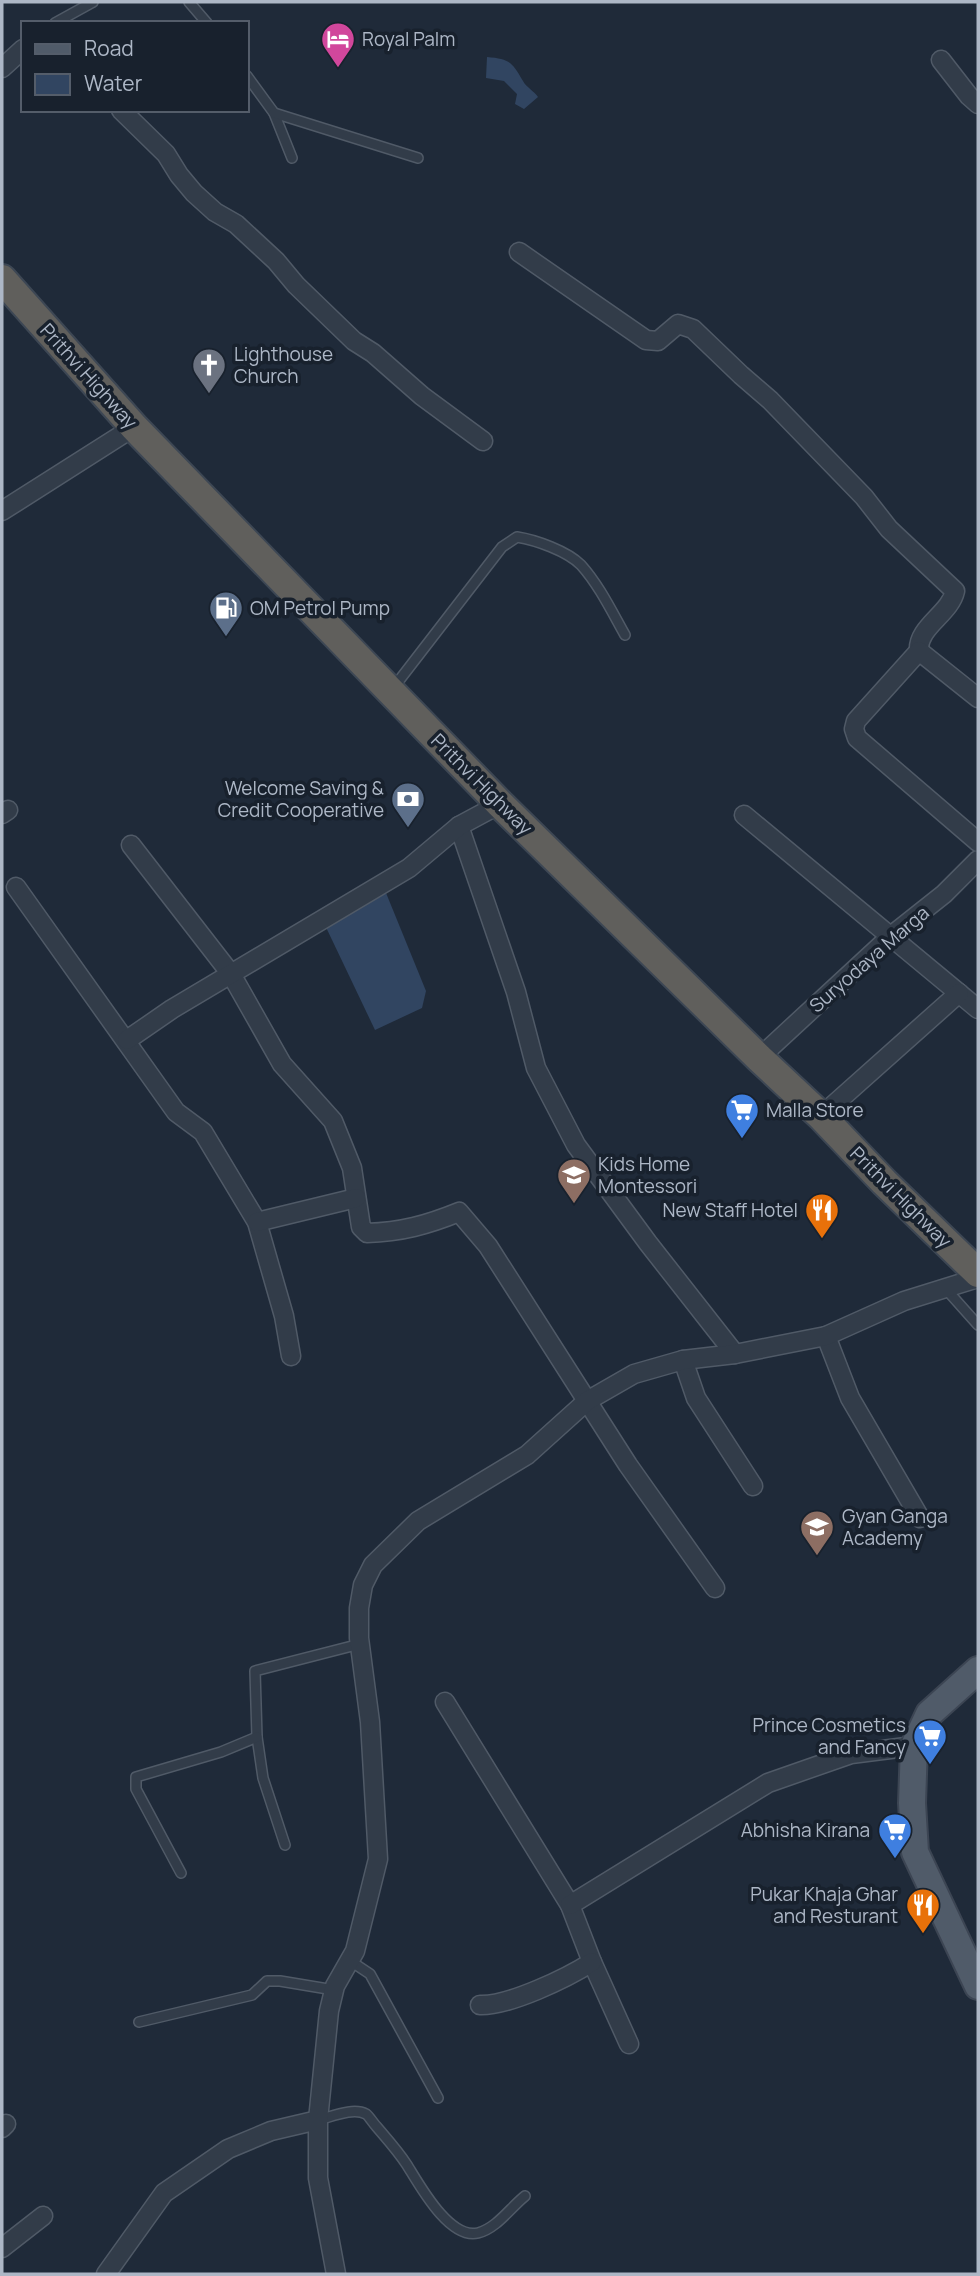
<svg xmlns="http://www.w3.org/2000/svg" width="980" height="2276" font-family="Manrope,sans-serif">
	<style>
		.water { fill: #314561 }
		.lines { fill: none; stroke-linecap: round; stroke-linejoin: round }
		.service-casing { stroke: #505a67; stroke-width: 12 }
		.minor-casing { stroke: #505a67; stroke-width: 21 }
		.primary-casing { stroke: #3c4553; stroke-width: 30 }
		.trunk-casing { stroke: #3d4754; stroke-width: 32 }
		.service { stroke: #323c49; stroke-width: 9 }
		.minor { stroke: #323c49; stroke-width: 18 }
		.primary { stroke: #505b69; stroke-width: 26 }
		.trunk { stroke: #605f5c; stroke-width: 28 }
		.labels { text-anchor: middle; dominant-baseline: central; stroke-width: 7; stroke-linejoin: round; paint-order: stroke }
		.poi-label { font-size: 19px; fill: #adb7c6; stroke: #18212d; text-anchor: start }
		.street-label { font-size: 19px; fill: #adb7c6; stroke: #18212d }
	</style>
	<rect width="100%" height="100%" fill="#1f2a39"/>
	<!-- water -->
	<g class="water">
		<path d="M487 57C510 59 512 62 523 81 526 87 534 91 538 97L524 109 515 104 517 94 504 81 486 78Z"/>
		<polygon points="384,888 426,991 422,1008 375,1030 323,921"/>
	</g>
	<g class="lines">
		<!-- service casing -->
		<g class="service-casing">
			<g id="service">
				<polyline points="189,2 207,23"/>
				<polyline points="55,23 93,2"/>
				<polyline points="247,76 274,113 292,158"/>
				<polyline points="274,113 418,158"/>
				<path d="M394 687 502 547 517 537C536 540 567 551 581 565 599 585 612 612 625 635"/>
				<polyline points="945,1288 978,1325"/>
				<polyline points="285,1845 263,1778 257,1737 255,1671 360,1644"/>
				<polyline points="181,1873 136,1789 136,1777 221,1752 257,1737"/>
				<polyline points="349,1960 370,1974 438,2098"/>
				<polyline points="139,2022 252,1995 267,1981 280,1981 334,1990"/>
				<path d="M318 2120C331 2117 353 2107 366 2114 369 2116 373 2123 376 2126 387 2139 398 2151 407 2165 419 2184 449 2240 478 2233 497 2228 510 2208 525 2196"/>
			</g>
		</g>
		<!-- minor casing -->
		<g class="minor-casing">
			<g id="minor">
				<polyline points="941,60 969,96 978,104"/>
				<polyline points="2,68 23,49"/>
				<polyline points="121,110 166,154 179,175 194,193 215,212 236,224 276,261 296,285 354,341 373,353 422,396 483,441"/>
				<path d="M519 252 646 340 658 341 678 324 693 329 741 375 770 400 864 497 889 529 955 591C950 614 917 627 919 651"/>
				<polyline points="2,511 134,427"/>
				<polyline points="978,698 919,651 856,721 854,729 857,738 978,842"/>
				<polyline points="2,814 8,810"/>
				<polyline points="744,815 978,1009"/>
				<polyline points="459,826 516,992 536,1068 576,1145 648,1243 735,1354"/>
				<path d="M131 845 231 974 282 1064 333 1121 352 1168 361 1227 367 1233C401 1232 427 1225 459 1212L488 1246 628 1465 715 1588"/>
				<polyline points="16,887 176,1112 203,1132 257,1222 284,1316 291,1356"/>
				<polyline points="127,1040 172,1009 409,868 459,826 500,804"/>
				<polyline points="759,1058 891,936 944,894 978,860"/>
				<polyline points="821,1116 959,993"/>
				<polyline points="257,1222 356,1198"/>
				<polyline points="826,1336 850,1398 920,1518"/>
				<polyline points="683,1360 696,1398 753,1486"/>
				<polyline points="445,1702 570,1905 592,1962 629,2044"/>
				<polyline points="570,1905 768,1783 851,1754 914,1746"/>
				<path d="M480 2005C509 2006 567 1978 592 1962"/>
				<polyline points="2,2128 6,2124"/>
				<polyline points="2,2248 43,2216"/>
				<polyline points="106,2274 164,2193 228,2149 271,2131 318,2120"/>
				<polyline points="336,2274 318,2178 318,2120 329,2011 335,1986 355,1951 378,1859 370,1722 359,1638 359,1608 363,1585 373,1565 418,1521 527,1455 587,1401 634,1374 683,1360 735,1354 826,1336 904,1301 978,1278"/>
			</g>
		</g>
		<!-- primary casing -->
		<g class="primary-casing">
			<polyline id="primary" points="978,1670 929,1714 914,1746 912,1803 915,1852 978,1986"/>
		</g>
		<!-- trunk casing -->
		<g class="trunk-casing">
			<polyline id="trunk" points="2,279 134,427 500,804 759,1058 821,1116 884,1182 978,1273"/>
		</g>
		<!-- service -->
		<use href="#service" class="service"/>
		<!-- minor -->
		<use href="#minor" class="minor"/>
		<!-- primary -->
		<use href="#primary" class="primary"/>
		<!-- trunk -->
		<use href="#trunk" class="trunk"/>
	</g>
	<!-- icons -->
	<defs>
		<g id="hotel-pin" transform="scale(1.75)"><path d="M0 17L-7.5 6A9.5 9.5 0 1 1 7.5 6Z" fill="#d1479c" stroke="#18212d"/><path d="M-6-4.5h1.5V1H6V5H4.5V3h-9V5H-6ZM-4 0a1.8 1.8 0 1 1 3.6 0ZM.5 0V-2.5h3Q6-2.5 6 0Z" fill="#fff"/></g>
		<g id="church-pin" transform="scale(1.75)"><path d="M0 17L-7.5 6A9.5 9.5 0 1 1 7.5 6Z" fill="#6b7280" stroke="#18212d"/><path d="M-1.2-6h2.4v3.5h3.3v2.4h-3.3V6h-2.4V-.1h-3.3v-2.4h3.3Z" fill="#fff"/></g>
		<g id="fuel-pin" transform="scale(1.75)"><path d="M0 17L-7.5 6A9.5 9.5 0 1 1 7.5 6Z" fill="#5c6f8a" stroke="#18212d"/><path d="M-5.5-6h7V0h2V4h1.3V-2.5L3-4.5l.8-.8L6-3V5H2.5V1h-1V6h-7ZM-4.2-4.7v3.2H.2V-4.7Z" fill="#fff"/></g>
		<g id="bank-pin" transform="scale(1.75)"><path d="M0 17L-7.5 6A9.5 9.5 0 1 1 7.5 6Z" fill="#5c6f8a" stroke="#18212d"/><path d="M-6-4H6V4H-6ZM0-2.3a2.3 2.3 0 1 0 0 4.6a2.3 2.3 0 1 0 0-4.6Z" fill="#fff"/></g>
		<g id="supermarket-pin" transform="scale(1.75)"><path d="M0 17L-7.5 6A9.5 9.5 0 1 1 7.5 6Z" fill="#3f7fe0" stroke="#18212d"/><path d="M-6-5.5h2.5l.6 2H6L4.5 2H-2.5L-4.4-4H-6ZM-1.5 3.2a1.3 1.3 0 1 0 .1 0ZM3 3.2a1.3 1.3 0 1 0 .1 0Z" fill="#fff"/></g>
		<g id="school-pin" transform="scale(1.75)"><path d="M0 17L-7.5 6A9.5 9.5 0 1 1 7.5 6Z" fill="#8d6e63" stroke="#18212d"/><path d="M0-5L7-2L0 1L-7-2ZM-4 1L0 2.5L4 1V4Q0 6-4 4Z" fill="#fff"/></g>
		<g id="restaurant-pin" transform="scale(1.75)"><path d="M0 17L-7.5 6A9.5 9.5 0 1 1 7.5 6Z" fill="#e8710a" stroke="#18212d"/><path d="M-5-6h1v4h1v-4h1v4h1v-4h1v5L-1.5 .5V6h-2V.5L-5-1ZM5-6V6H3V1.5H1.5Q1.5-4 5-6Z" fill="#fff"/></g>
	</defs>
	<g fill-rule="evenodd">
		<use href="#hotel-pin" x="338" y="39"/>
		<use href="#church-pin" x="209" y="365"/>
		<use href="#fuel-pin" x="226" y="608"/>
		<use href="#bank-pin" x="408" y="799"/>
		<use href="#supermarket-pin" x="742" y="1110"/>
		<use href="#school-pin" x="574" y="1175"/>
		<use href="#restaurant-pin" x="822" y="1210"/>
		<use href="#school-pin" x="817" y="1527"/>
		<use href="#supermarket-pin" x="930" y="1736"/>
		<use href="#supermarket-pin" x="895" y="1830"/>
		<use href="#restaurant-pin" x="923" y="1905"/>
	</g>
	<g class="labels">
		<!-- poi labels -->
		<g class="poi-label">
			<text x="362" y="39">Royal Palm</text>
			<text x="234" y="354">Lighthouse<tspan x="234" dy="22">Church</tspan></text>
			<text x="250" y="608">OM Petrol Pump</text>
			<text x="384" y="788" text-anchor="end">Welcome Saving &amp;<tspan x="384" dy="22">Credit Cooperative</tspan></text>
			<text x="766" y="1110">Malla Store</text>
			<text x="598" y="1164">Kids Home<tspan x="598" dy="22">Montessori</tspan></text>
			<text x="798" y="1210" text-anchor="end">New Staff Hotel</text>
			<text x="842" y="1516">Gyan Ganga<tspan x="842" dy="22">Academy</tspan></text>
			<text x="906" y="1725" text-anchor="end">Prince Cosmetics<tspan x="906" dy="22">and Fancy</tspan></text>
			<text x="870" y="1830" text-anchor="end">Abhisha Kirana</text>
			<text x="898" y="1894" text-anchor="end">Pukar Khaja Ghar<tspan x="898" dy="22">and Resturant</tspan></text>
		</g>
		<!-- street labels -->
		<g class="street-label">
			<text transform="translate(89 376) rotate(48)">Prithvi Highway</text>
			<text transform="translate(482 784) rotate(45)">Prithvi Highway</text>
			<text transform="translate(869 959) rotate(-41)">Suryodaya Marga</text>
			<text transform="translate(901 1197) rotate(45)">Prithvi Highway</text>
		</g>
	</g>
	<!-- border -->
	<rect width="980" height="2276" fill="none" stroke="#adb7c6" stroke-width="7"/>
	<!-- legend -->
	<rect x="21" y="21" width="228" height="91" fill="#18212d" stroke="#545d6a" stroke-width="2"/>
	<rect x="35" y="44" width="35" height="10" fill="#505b69" stroke="#545d6a" stroke-width="2"/>
	<text x="84" y="56" font-size="21" fill="#adb7c6">Road</text>
	<rect x="35" y="74" width="35" height="21" fill="#314561" stroke="#545d6a" stroke-width="2"/>
	<text x="84" y="91" font-size="21" fill="#adb7c6">Water</text>
</svg>
